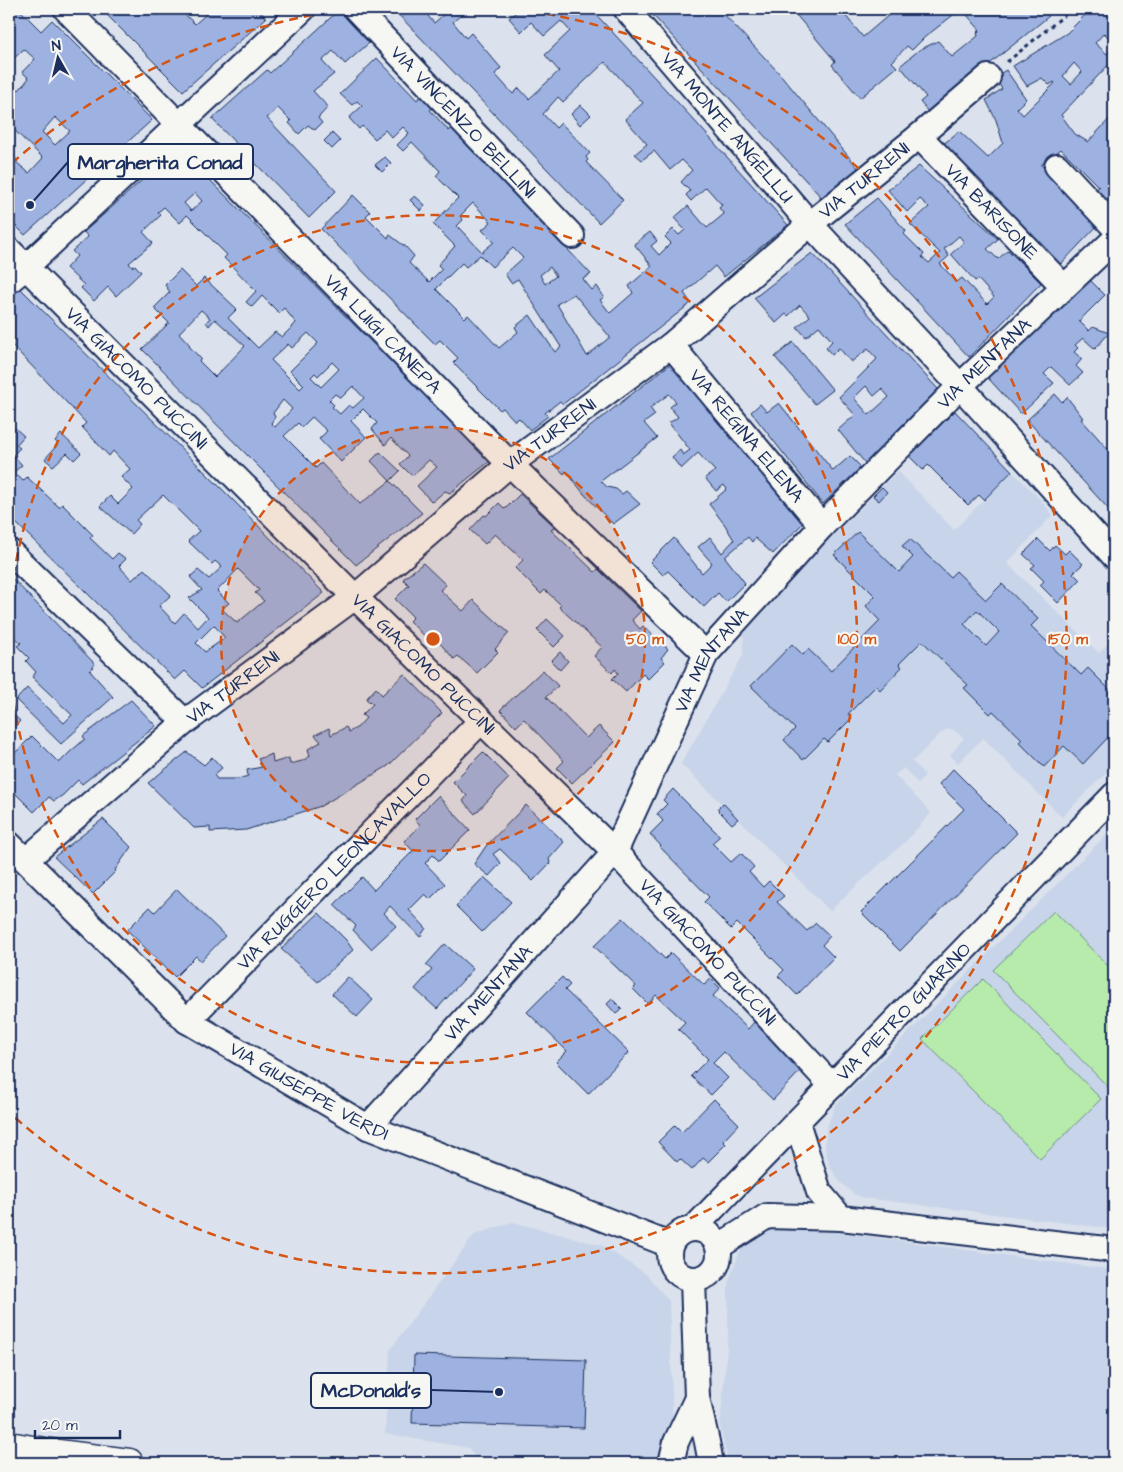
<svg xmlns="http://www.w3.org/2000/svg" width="1123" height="1472" font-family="'Architects Daughter',sans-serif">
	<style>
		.built { fill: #c8d4e9 }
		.green { fill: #b6ebac; stroke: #688d85 }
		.building { fill: #9db2e0; stroke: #1b2f5e; fill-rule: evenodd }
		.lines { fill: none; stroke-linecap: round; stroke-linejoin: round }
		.minor-casing { stroke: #1b2f5e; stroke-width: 28 }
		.secondary-casing { stroke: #1b2f5e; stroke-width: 31 }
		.path { stroke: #1b2f5e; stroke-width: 3; stroke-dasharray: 4 4; stroke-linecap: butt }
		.minor { stroke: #f6f6f2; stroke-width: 24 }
		.secondary { stroke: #f6f6f2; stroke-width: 28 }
		.ring { fill: none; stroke: #d45514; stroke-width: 2.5; stroke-dasharray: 9 6 }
		.labels { text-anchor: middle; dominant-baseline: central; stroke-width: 4.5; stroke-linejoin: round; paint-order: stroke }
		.street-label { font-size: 19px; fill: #1b2f5e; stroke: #f6f6f2 }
		.centre { fill: #d45514; stroke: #f6f6f2; stroke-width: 2.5 }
		.ring-label { font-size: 15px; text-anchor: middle; font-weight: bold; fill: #d45514; stroke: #f6f6f2; stroke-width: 4.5; stroke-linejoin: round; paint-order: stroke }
		.leader { fill: none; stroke: #1b2f5e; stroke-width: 2 }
		.callout-dot { fill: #1b2f5e; stroke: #f6f6f2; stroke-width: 2 }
		.callout { fill: #f6f6f2; stroke: #1b2f5e; stroke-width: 2 }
		.callout-label { font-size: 20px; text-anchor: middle; font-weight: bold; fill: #1b2f5e }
	</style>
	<rect width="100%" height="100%" fill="#dbe2ed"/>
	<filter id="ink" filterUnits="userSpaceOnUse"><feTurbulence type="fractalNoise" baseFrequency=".02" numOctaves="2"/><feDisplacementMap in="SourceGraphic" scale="10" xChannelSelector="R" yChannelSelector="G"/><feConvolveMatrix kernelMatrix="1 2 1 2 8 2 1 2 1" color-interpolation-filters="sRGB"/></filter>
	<g filter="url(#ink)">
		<!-- built -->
		<g class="built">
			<polygon points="898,471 954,530 1012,471 1039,498 1053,515 1007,563 1099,653 1114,637 1114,765 1062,817 983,738 958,763 950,755 964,738 952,729 946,730 940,734 914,760 911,760 925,775 918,784 904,768 895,775 931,813 907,840 856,886 830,911 723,804 722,804 681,764 743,655 744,624 873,496 879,500 887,493 882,487"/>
			<polygon points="1114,827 1114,1229 864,1198 854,1194 840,1182 830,1167 825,1149 826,1129 835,1106"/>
			<polygon points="512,1222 601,1245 646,1274 669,1301 673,1424 655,1463 478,1463 469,1448 385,1434 390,1350 474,1235"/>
			<polygon points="778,1224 1114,1270 1114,1463 733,1463 727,1456 720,1427 728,1336 728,1283 743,1243"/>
		</g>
		<!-- green -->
		<g class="green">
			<polygon points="1054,911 1114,972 1114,1087 1111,1090 993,970"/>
			<polygon points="983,979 1101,1099 1040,1159 922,1039"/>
		</g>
		<!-- building -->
		<g class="building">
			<path d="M9 9H19L41 31 52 20 152 120 25 235 9 219V152L18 161 16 162 29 173 43 158 9 125V81L19 90 29 78 22 72 35 59 24 49 9 63ZM55 117 70 131 55 145 42 132Z"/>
			<polygon points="101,9 151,9 158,16 165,9 179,9 195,24 212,9 258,9 266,18 183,91"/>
			<path d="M393 9H429L432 11 428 16 434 23 450 9H468L453 22 466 38 471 33 501 68 495 74 513 94 519 88 529 99 559 71 545 55 570 31 561 21 544 36 531 22 521 32 509 18 520 9H591L692 118 788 225 724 277 715 266 684 293 691 303 563 404 560 401 545 413 548 416 530 430 519 418 515 421 503 408 500 410 453 363 458 358 440 340 435 344 321 229 353 195 370 212 366 216 388 238 390 235 403 245H404L414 256 409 263 429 282 442 269 438 265 455 246 433 224 458 198 436 176 440 171 412 142 403 151 397 145 409 133 403 127 392 138 385 130 375 139 362 126 359 129 349 118 362 106 357 101 352 105 340 94 377 58 417 100 421 96 433 107 430 110 449 131 452 128 591 274 583 279 592 290 597 286 604 297 600 300 610 313 633 293 629 286 652 266 634 244 650 232 657 241 651 246 659 255 671 243 665 237 673 229 679 235 685 230 674 218 688 206 707 228 724 214 719 208 722 205 706 187 691 201 686 195 690 191 681 182 692 170 682 160 670 170 654 151 642 160 635 154 647 144 625 119 643 103 605 62 563 102 558 97 543 114 556 128 561 123 590 153 586 157 588 160 586 162 623 200 599 223ZM473 203 491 222 482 230 494 242 482 252 457 226 463 220 460 216ZM513 248 523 258 505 274 511 283 518 279 561 347 555 352 530 315 515 327 518 332 499 348 468 315 465 318 436 289 462 263 466 267 480 255 492 267ZM550 267 556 276 545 284 540 275ZM574 294 610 337 587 356 557 304Z"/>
			<polygon points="647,9 719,9 780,74 859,169 822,198"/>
			<polygon points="793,9 840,9 863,37 896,9 961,9 925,37 912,50 907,46 892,62 897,67 860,98 832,65 835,61 792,10"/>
			<polygon points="970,9 1042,9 1049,16 929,113 920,102 926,97 900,66 919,50 938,41 952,57 978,36 977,33 980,30 967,15 972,11"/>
			<path d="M1091 9H1114V43L1104 33 1095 43 1107 54 1114 47V59L1061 115 1075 134 1088 142 1113 115 1114 116V209L1110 213 1094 191 1099 187 1061 149 1041 165 1099 224 1059 266 940 147 959 131 988 158 1003 143 996 120 986 100 1002 89 995 77 1006 70 1026 99 1017 108 1023 115 1055 83 1054 82 1049 85 1042 78 1027 86 1013 66 1067 33ZM1074 63 1082 72 1071 84 1063 76Z"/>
			<polygon points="339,10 369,43 345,64 333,51 322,61 334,74 313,91 328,107 318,118 322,123 315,130 308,125 299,134 289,123 291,121 278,108 267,118 336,191 309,218 212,119 267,70 270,73"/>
			<polygon points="581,105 591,115 580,125 571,114"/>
			<polygon points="332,133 340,141 332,149 324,141"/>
			<path d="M178 148 490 461 450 493 445 491 432 502 417 486 437 467 429 460 412 476 400 464 408 456 391 438 385 445 372 429 377 423 363 409 351 421 366 437 341 462 319 439 327 431 312 417 302 427 298 423 284 436 316 468 321 463 360 504 390 481 422 513 356 565 142 349 169 323 154 308 170 292 165 285 180 270 196 286 204 278 237 309 228 318 258 348 275 332 282 337 296 323 284 308 279 313 262 296 252 307 246 302 256 291 224 258 227 255 187 215 180 223 164 207 158 212 161 215 143 232 153 243 129 263 132 267 135 265 141 272 116 296 108 287 94 301 81 288 84 285 66 268 77 256 72 251 88 237 84 232ZM195 193 202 201 191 211 184 203ZM201 310 210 318 206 322 209 326 215 319 245 346 215 377 199 361 201 359 189 346 190 345 179 333ZM308 333 318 343 290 371 304 385 300 389 271 360 288 344 292 348ZM332 362 339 369 321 387 311 377 315 373 318 376ZM353 386 364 398 353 408 349 405 340 414 332 407 334 405 329 400 335 394 341 398ZM283 400 292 409 275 427 271 423 275 417 273 413Z"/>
			<polygon points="385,157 391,163 382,172 375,165"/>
			<path d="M919 166 998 239 987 249 998 259 1008 250 1041 283 969 357 845 224 877 198 906 231 904 234 924 254 922 257 929 263 940 253 910 224 929 207 920 199 907 212 888 190ZM959 236 964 242 951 254 975 281 978 279 994 297 987 304 962 278 957 282 940 264 949 256 944 249Z"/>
			<polygon points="415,196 425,205 421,211 410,200"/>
			<path d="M812 253 938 389 865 463 838 430 855 415 839 397 877 359 868 349 851 362 839 348 832 355 826 348 832 341 819 326 806 337 797 327 810 316 800 305 788 316 786 314 776 323 754 298ZM866 386 874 396 882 389 889 397 869 415 854 398Z"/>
			<polygon points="1088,278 1105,295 1079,321 1089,331 1093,327 1109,333 1095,349 1083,338 1075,345 1078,348 1074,352 1082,359 1076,366 1083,373 1070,385 1051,367 1044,374 1054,383 1021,414 988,378"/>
			<path d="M20 288 232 499 324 593 202 688 185 671 175 680 9 516V434L15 428 24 436 16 445 20 448 13 455 22 465 14 472 23 481 27 477 59 507 62 504 93 535 90 538 112 559 118 553 126 559 119 566 132 580 144 569 171 595 159 606 175 623 184 613 198 628 208 617 189 598 202 590 190 577 198 570 209 579 222 567 215 561 212 564 188 541 199 531 163 495 136 520 140 524 131 534 100 506 110 496 118 504 133 489 121 477 130 469 113 451 109 456 82 427 86 423 9 342V299ZM238 569 259 590 255 593 264 601 237 623 222 609 229 603 217 591ZM214 625 225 638 205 652 196 643Z"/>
			<polygon points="793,342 833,390 815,404 775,357"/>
			<polygon points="674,361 804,522 773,554 755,538 752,542 748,537 725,557 745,583 726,602 718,593 704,607 668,571 663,575 650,562 674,538 702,573 712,563 698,547 710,537 722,553 734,540 725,525 709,504 727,489 724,485 716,491 705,478 715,471 698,453 681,469 672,457 680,450 683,455 690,450 669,423 678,417 670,407 676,402 669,394 650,408 655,415 644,423 657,438 601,481 607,487 616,489 622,494 626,491 640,504 613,524 584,494 566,471 564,474 549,459"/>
			<polygon points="1055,394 1062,402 1067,397 1083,418 1081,419 1114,456 1114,515 1027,420"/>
			<polygon points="779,403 833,471 850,456 861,467 823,504 751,412 760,404 767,412"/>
			<polygon points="955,411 1012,471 984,500 979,495 968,505 928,465 923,470 909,456"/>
			<polygon points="61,434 81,453 74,460 67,453 53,466 45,459 58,444 55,441"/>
			<polygon points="380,452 400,471 390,481 371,461"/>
			<polygon points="882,487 887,492 879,501 873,496"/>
			<polygon points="520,494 555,527 551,530 595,572 598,569 641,611 632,620 640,629 643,626 668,649 661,658 665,662 648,679 643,674 626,692 612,679 618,673 615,669 612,673 594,656 602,647 559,607 561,605 545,590 541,594 515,568 523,560 495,534 485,544 470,530 484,515 486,516 499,503 505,509"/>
			<path d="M858 532 899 572 913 557 902 546 910 539 950 577 956 571 986 600 1002 584 1038 619 1031 626 1081 675 1088 668 1114 694V731L1083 764 1064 746 1044 767 1019 742 1022 739 993 711 990 714 964 688 968 685 922 641 899 664 902 667 880 690 876 686 848 714 852 718 828 742 824 739 803 760 784 740 795 729 751 686 792 644 803 655 808 649 831 671 880 621 866 606 875 596 834 555ZM977 610 999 632 986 646 964 624Z"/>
			<polygon points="1038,539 1050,551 1055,545 1065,554 1069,550 1083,564 1073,573 1080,580 1058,603 1040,585 1044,581 1031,568 1035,565 1023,554"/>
			<polygon points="423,563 446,585 440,590 463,611 473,600 509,633 495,649 498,652 477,673 458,656 454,659 436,639 432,643 409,621 413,617 395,599 409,585 403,579"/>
			<polygon points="9,575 95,664 90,671 113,697 61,744 16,700 27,688 64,723 72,715 32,677 36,672 26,661 29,658 17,646 21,643 9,631"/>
			<polygon points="547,619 565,636 554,647 537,630"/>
			<polygon points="560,652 568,661 560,670 551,661"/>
			<polygon points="543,670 558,686 546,697 586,738 599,726 615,742 572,783 557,768 564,761 524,719 516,727 500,710"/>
			<polygon points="404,674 442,713 388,766 321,806 246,830 210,832 210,827 194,828 148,783 187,752 204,765 212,757 222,768 214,775 217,779 238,779 248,776 247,770 262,767 258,759 272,754 273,763 289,758 290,764 302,761 310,756 308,749 321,742 315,735 329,728 331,735 346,727 349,732 358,727 366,718 362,715 373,704 366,699 376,688 382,695"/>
			<polygon points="131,700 156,726 82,784 78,780 63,795 54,801 49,797 34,812 9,787 9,759 32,736 59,763 70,752 85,739 83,736"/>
			<polygon points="9,710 20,721 9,733"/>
			<polygon points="483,752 509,778 475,814 463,801 467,796 453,782"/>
			<polygon points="953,769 1017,833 900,951 861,912 964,809 939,784"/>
			<polygon points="673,789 720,836 712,843 731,862 741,853 754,867 749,872 763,887 769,881 784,896 777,902 807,931 816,923 830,936 822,945 834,957 797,995 778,976 784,970 737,923 731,929 704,902 709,897 660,847 661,846 650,834 663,821 657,814 667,804 663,800"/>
			<polygon points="438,796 470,830 439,861 433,855 425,863 445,884 430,899 425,894 409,910 426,928 420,937 390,906 384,913 396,926 371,949 353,930 356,926 334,905 362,877 374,890 413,851 404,841 420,825 415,819"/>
			<polygon points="723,803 738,819 732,824 717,809"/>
			<polygon points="526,805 564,842 549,859 550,863 533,881 500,849 493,854 501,863 489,876 474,864 486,846"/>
			<polygon points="103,819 131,847 115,870 116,871 93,894 54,857"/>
			<polygon points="484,877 511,902 482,932 456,906"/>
			<polygon points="177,889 225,936 201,961 196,956 175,977 127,930 150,907 155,912"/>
			<polygon points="319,913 346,940 353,950 318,982 281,949"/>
			<polygon points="623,918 665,959 671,953 704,985 711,979 720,988 713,996 748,1029 754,1022 803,1068 773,1100 724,1052 713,1063 728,1078 711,1095 691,1076 708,1059 678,1029 685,1022 656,995 648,1004 633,989 636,986 594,946"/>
			<polygon points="445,944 473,969 437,1009 415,989 432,970 426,965"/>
			<polygon points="348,977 373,1000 357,1017 332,994"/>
			<polygon points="562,977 570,985 565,990 629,1052 588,1094 556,1062 567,1051 527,1012"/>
			<polygon points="612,999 622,1009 616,1014 607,1004"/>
			<polygon points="714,1099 739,1124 723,1141 726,1144 708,1162 703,1158 692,1170 680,1159 677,1162 658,1142 675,1125 682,1132"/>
			<polygon points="414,1355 586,1360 584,1428 412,1423"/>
		</g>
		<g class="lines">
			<!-- minor casing -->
			<g class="minor-casing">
				<g id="minor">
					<path id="s1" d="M66 9 510 464 706 654"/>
					<path id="s2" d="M356 9 572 236"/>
					<path id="s3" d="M626 9 810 224 960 386 1114 556"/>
					<path id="s4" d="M919 136 1064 287"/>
					<polyline points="1057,166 1114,227"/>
					<path id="s5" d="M9 250 355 597 615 852 832 1086"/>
					<polyline points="9,281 26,267 303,9"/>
					<path id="s6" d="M671 345 822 526"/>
					<polyline points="9,551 185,722"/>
					<path id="s7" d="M9 844 187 1021 368 1127 670 1245"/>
					<path id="s8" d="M26 860 185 722 355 597 510 464 671 345 810 224 919 136 988 77"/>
					<path id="s9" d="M187 1021 481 721"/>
					<polyline points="797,1122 819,1192 841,1218"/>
					<path id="s10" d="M368 1127 615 852 706 654 822 526 960 386 1114 240"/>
					<path id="s11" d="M694 1228 1114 795"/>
					<circle cx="694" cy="1254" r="25"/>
					<polyline points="718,1247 767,1216 841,1218 1114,1250"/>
					<polyline points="693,1279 697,1398 707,1442 711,1463"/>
					<polyline points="671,1463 676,1442 697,1398"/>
				</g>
			</g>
			<!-- secondary casing -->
			<g class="secondary-casing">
				<polyline id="secondary" points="9,1446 50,1453 129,1463"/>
			</g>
			<!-- path -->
			<polyline class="path" points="1007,62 1072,9"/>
			<!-- minor -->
			<use href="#minor" class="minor"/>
			<!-- secondary -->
			<use href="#secondary" class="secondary"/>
		</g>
	</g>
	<!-- distance rings -->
	<circle cx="433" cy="639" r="212" fill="#d45514" fill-opacity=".12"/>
	<g class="ring">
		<circle cx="433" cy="639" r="212"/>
		<circle cx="433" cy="639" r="424"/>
		<path d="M12 163A635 635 0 0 1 350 9M516 9A635 635 0 1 1 12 1115"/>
	</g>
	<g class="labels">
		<!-- street labels -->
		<g class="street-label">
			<text stroke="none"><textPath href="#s2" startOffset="156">VIA VINCENZO BELLINI</textPath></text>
			<text stroke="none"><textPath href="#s3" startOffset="156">VIA MONTE ANGELLU</textPath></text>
			<text stroke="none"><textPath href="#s8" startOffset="1080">VIA TURRENI</textPath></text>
			<text stroke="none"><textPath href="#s4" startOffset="105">VIA BARISONE</textPath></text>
			<text stroke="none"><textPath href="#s1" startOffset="454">VIA LUIGI CANEPA</textPath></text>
			<text stroke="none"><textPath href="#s10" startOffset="990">VIA MENTANA</textPath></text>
			<text stroke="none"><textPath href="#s5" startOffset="181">VIA GIACOMO PUCCINI</textPath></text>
			<text stroke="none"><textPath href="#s8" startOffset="675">VIA TURRENI</textPath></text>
			<text stroke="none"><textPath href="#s6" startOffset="118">VIA REGINA ELENA</textPath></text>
			<text stroke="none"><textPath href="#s10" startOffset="585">VIA MENTANA</textPath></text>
			<text stroke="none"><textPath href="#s5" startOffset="586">VIA GIACOMO PUCCINI</textPath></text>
			<text stroke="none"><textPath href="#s8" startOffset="270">VIA TURRENI</textPath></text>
			<text stroke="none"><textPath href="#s9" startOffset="210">VIA RUGGERO LEONCAVALLO</textPath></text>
			<text stroke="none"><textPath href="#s5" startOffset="991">VIA GIACOMO PUCCINI</textPath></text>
			<text stroke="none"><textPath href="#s10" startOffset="180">VIA MENTANA</textPath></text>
			<text stroke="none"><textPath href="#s11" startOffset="301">VIA PIETRO GUARINO</textPath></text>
			<text stroke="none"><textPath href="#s7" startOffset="392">VIA GIUSEPPE VERDI</textPath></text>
		</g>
	</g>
	<circle cx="433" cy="639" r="8" class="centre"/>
	<g class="ring-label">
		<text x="645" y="644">50 m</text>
		<text x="857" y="644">100 m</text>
		<text x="1068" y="644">150 m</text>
	</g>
	<!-- callouts -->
	<path class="leader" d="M30 205L68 162M499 1392L431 1390"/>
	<g class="callout-dot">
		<circle cx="30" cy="205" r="5"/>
		<circle cx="499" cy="1392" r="5"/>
	</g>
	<g class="callout">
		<rect x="68" y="144" width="185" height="35" rx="5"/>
		<rect x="311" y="1373" width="120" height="35" rx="5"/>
	</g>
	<g class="callout-label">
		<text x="160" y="169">Margherita Conad</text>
		<text x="371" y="1397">McDonald's</text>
	</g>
	<!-- margin -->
	<rect width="1123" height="1472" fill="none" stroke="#f6f6f2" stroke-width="30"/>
	<rect x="15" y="15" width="1093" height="1442" fill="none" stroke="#1b2f5e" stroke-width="2" filter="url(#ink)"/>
	<!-- north arrow -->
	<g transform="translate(58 58) rotate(352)" stroke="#f6f6f2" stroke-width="4" paint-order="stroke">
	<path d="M0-4L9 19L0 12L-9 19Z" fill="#1b2f5e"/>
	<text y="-8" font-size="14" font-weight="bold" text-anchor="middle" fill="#1b2f5e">N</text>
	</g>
	<!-- scale -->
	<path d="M35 1430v8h85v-8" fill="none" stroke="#1b2f5e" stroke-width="2.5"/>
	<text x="42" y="1430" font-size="15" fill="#1b2f5e" stroke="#f6f6f2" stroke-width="4" paint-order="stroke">20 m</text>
</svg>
